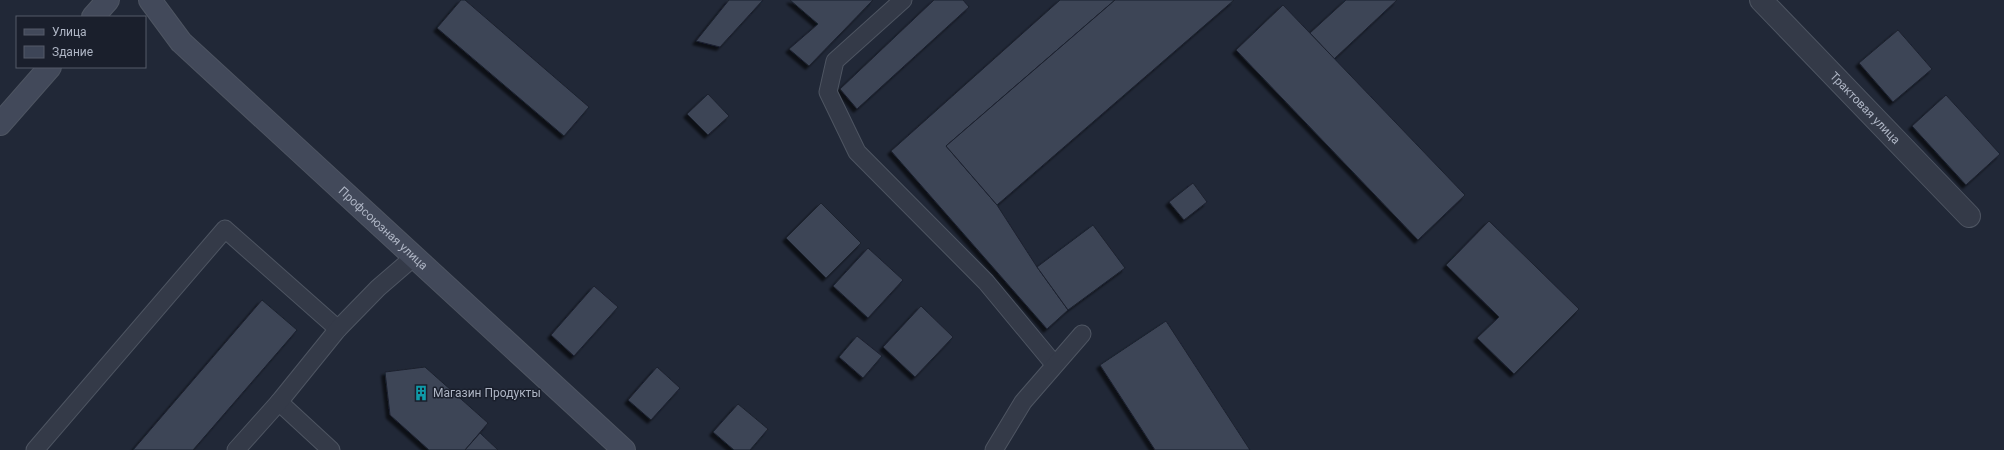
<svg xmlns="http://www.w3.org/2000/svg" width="2004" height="450" font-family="Roboto,sans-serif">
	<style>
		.building { fill: #3d4557; stroke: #1c212e; filter: url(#shadow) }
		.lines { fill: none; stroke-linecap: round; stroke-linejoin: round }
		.service-casing { stroke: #4e5562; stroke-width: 19 }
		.minor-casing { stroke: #4e5562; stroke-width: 24 }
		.secondary-casing { stroke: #4e5562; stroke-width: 24 }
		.service { stroke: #343a48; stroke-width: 17 }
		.minor { stroke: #343a48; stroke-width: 22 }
		.secondary { stroke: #42495a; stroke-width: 22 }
		.labels { text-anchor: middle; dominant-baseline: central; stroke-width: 3; stroke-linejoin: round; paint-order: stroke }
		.street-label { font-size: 12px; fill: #aeb5c4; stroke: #1a1f2c }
		.poi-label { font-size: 12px; fill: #aeb5c4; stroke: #1a1f2c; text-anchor: start }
	</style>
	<defs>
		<filter id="shadow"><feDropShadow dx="-3.5" dy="3.5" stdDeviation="1" flood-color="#0009"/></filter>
	</defs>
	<rect width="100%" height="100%" fill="#212837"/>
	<!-- building -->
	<g class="building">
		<polygon points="461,0 465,0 589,107 564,136 437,28"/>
		<polygon points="729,0 763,0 720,47 696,41"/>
		<polygon points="790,0 873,0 809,66 789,49 818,24"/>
		<polygon points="934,0 963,0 969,7 857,109 840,89"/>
		<polygon points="1060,0 1115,0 946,146 997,205 1037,267 1068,310 1047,329 891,151"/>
		<polygon points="1115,0 1234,0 997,205 946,146"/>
		<polygon points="1346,0 1397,0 1334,59 1310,33"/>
		<polygon points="1283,5 1465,195 1418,240 1236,50"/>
		<polygon points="1898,30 1932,69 1893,102 1859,63"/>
		<polygon points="708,94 729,116 708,135 687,114"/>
		<polygon points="1946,95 2000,154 1966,185 1912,126"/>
		<polygon points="1193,183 1207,202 1184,220 1169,202"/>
		<polygon points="821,203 861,243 826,278 786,238"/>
		<polygon points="1489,221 1579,309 1514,374 1477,338 1499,317 1446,265"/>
		<polygon points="1093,225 1125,268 1068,310 1037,267"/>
		<polygon points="868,248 903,280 868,318 833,286"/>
		<polygon points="594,286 618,307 574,356 551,335"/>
		<polygon points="262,300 297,330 193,450 133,450"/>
		<polygon points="921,306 953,337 915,377 883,347"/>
		<polygon points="1166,321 1250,450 1155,450 1100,365"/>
		<polygon points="857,336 882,356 863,378 839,357"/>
		<polygon points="425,367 488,423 465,450 429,450 390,415 385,372"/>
		<polygon points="657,367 680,388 651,420 628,400"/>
		<polygon points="738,404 768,429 750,450 734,450 713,432"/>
		<polygon points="480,433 498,450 465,450"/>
	</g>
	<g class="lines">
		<!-- service casing -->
		<g class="service-casing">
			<g id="service">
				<polyline points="903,0 835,61 828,92 857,152 986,282 1054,364"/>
				<polyline points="279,402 331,450"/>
				<polyline points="35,450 225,229 338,329"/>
				<polyline points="236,450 279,402 338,329 378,288 415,256"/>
				<polyline points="994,450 1023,402 1082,334"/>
			</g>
		</g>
		<!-- minor casing -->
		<g class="minor-casing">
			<g id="minor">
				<path id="s1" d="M1761 0 1969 216"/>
			</g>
		</g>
		<!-- secondary casing -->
		<g class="secondary-casing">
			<g id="secondary">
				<path id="s2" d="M150 0 181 42 624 450"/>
				<polyline points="93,17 108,0"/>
				<polyline points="0,124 50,67"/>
			</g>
		</g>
		<!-- service -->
		<use href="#service" class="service"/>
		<!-- minor -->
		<use href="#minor" class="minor"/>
		<!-- secondary -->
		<use href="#secondary" class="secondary"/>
	</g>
	<!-- icons -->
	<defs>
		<g id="building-bare" transform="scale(1.2)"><path d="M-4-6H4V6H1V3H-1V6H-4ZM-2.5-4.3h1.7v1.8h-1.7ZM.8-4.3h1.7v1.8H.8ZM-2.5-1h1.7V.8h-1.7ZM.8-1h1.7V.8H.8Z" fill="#0f9aa8" stroke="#1a1f2c" stroke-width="2.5" paint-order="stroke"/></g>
	</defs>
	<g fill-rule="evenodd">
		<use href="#building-bare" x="421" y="393"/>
	</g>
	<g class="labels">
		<!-- street labels -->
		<g class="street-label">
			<text stroke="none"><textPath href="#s1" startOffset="150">Трактовая улица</textPath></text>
			<text stroke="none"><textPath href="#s2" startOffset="327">Профсоюзная улица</textPath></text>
		</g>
		<!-- poi labels -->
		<g class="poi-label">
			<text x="433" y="393">Магазин Продукты</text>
		</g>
	</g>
	<!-- legend -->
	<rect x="16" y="16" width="130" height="52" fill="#1a1f2c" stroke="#555b69"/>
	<rect x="24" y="29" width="20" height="6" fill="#42495a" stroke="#555b69"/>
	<text x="52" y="36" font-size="12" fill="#aeb5c4">Улица</text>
	<rect x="24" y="46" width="20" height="12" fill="#3d4557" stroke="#555b69"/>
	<text x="52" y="56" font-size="12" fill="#aeb5c4">Здание</text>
</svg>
